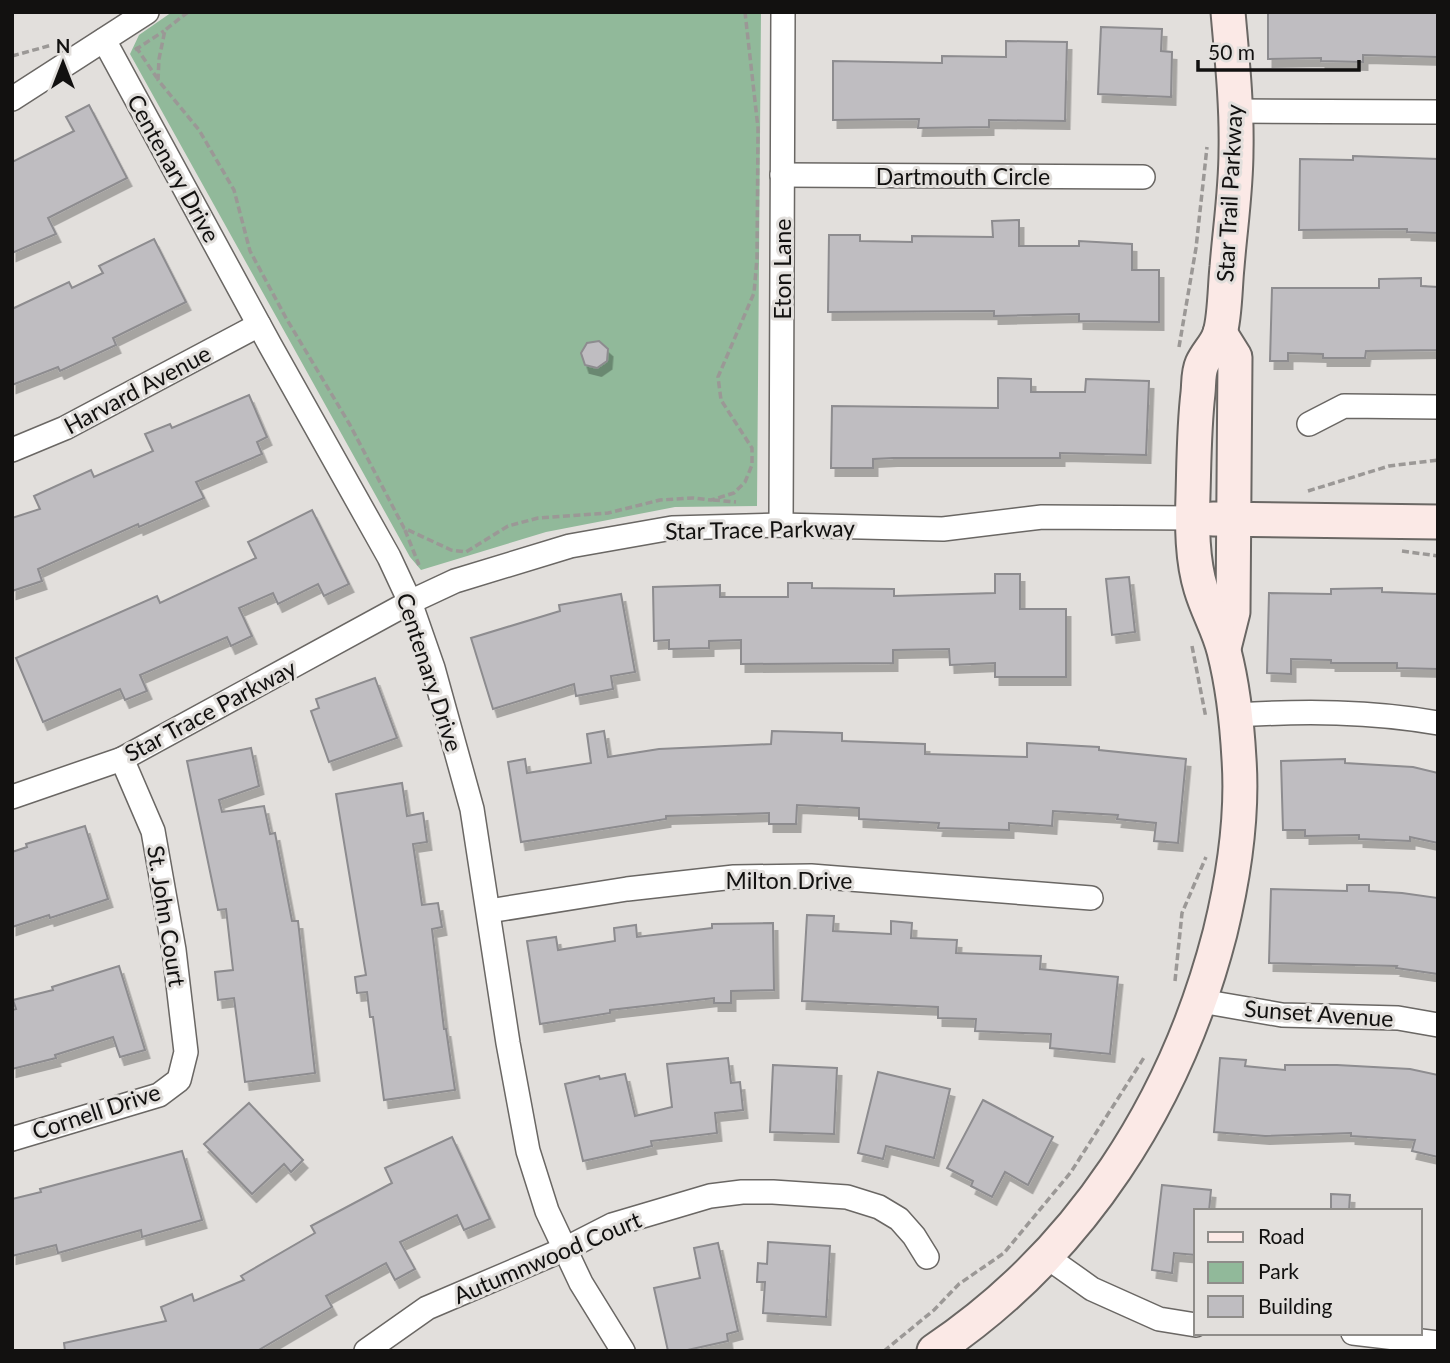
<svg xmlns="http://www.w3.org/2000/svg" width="1450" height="1363" font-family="Lato,sans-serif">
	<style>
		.green { fill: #91b99a }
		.building { fill: #bfbdc1; stroke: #8d8c8f; stroke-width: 2; filter: url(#shadow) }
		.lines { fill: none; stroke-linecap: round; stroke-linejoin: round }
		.street-casing { stroke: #6a6764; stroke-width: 26 }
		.secondary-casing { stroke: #6a6764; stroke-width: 37 }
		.path { stroke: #9b9896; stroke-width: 3.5; stroke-dasharray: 7 3.5; stroke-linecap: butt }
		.street { stroke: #fff; stroke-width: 23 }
		.secondary { stroke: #fbe9e6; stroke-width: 33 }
		.labels { text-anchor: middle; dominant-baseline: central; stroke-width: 6; stroke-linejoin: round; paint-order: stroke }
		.street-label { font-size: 23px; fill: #121110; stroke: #e2dfdc }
	</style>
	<defs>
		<filter id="shadow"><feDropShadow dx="4.5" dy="8" stdDeviation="0" flood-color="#0004"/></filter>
	</defs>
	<rect width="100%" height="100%" fill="#e2dfdc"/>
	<!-- green -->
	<polygon class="green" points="172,12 761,12 757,506 675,507 546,532 421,570 410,557 130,54 139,35"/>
	<!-- building -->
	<g class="building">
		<polygon points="1268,12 1438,12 1438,57 1363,55 1363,62 1321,61 1321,58 1268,59"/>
		<polygon points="1101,27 1162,29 1161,51 1172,52 1171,97 1098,94"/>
		<polygon points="1006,41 1067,42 1065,121 989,120 989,127 918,128 919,119 833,120 833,61 942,63 942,56 1006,57"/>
		<polygon points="89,105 127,178 48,218 56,234 12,253 12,162 74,131 66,117"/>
		<polygon points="1353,156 1438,159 1438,233 1407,232 1407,229 1299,230 1300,159 1353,160"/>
		<polygon points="1019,220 1019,246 1079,246 1079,241 1132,244 1132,270 1159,270 1159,322 1079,321 1079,314 994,316 994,311 828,312 829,235 860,235 860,241 912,242 912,236 993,237 992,221"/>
		<polygon points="154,239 186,302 113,338 116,345 60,371 58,367 12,385 12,309 69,282 72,288 103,273 99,266"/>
		<polygon points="1421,278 1421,286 1438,287 1438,350 1366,351 1365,358 1323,358 1323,354 1288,353 1288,361 1270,361 1272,288 1379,288 1379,279"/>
		<polygon points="599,341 608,349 607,361 597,368 585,365 581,353 587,343"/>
		<polygon points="998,378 1031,379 1031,392 1085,392 1086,379 1149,381 1146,455 1060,453 1060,458 893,458 873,459 873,468 831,468 832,406 998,408"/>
		<polygon points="249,395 267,437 257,442 262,454 196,482 204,498 139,527 138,524 38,569 42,581 12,591 12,518 40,509 34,496 91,470 94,477 153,451 145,434 170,424 172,428"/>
		<polygon points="312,510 349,584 324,596 318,584 278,604 273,593 239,608 252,636 231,646 227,637 140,675 147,691 125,700 120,689 43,722 16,658 157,596 160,603 256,558 248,542"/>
		<polygon points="995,574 1020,574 1020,609 1066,609 1066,677 995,677 995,663 950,665 949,649 893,650 893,663 741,664 741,640 709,641 709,648 669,649 669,640 654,641 653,587 720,585 720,597 788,597 788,583 812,583 812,588 894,589 894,596 995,593"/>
		<polygon points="1129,577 1135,632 1112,635 1106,579"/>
		<polygon points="1382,588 1382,592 1438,594 1438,669 1397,668 1397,663 1331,663 1331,660 1291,659 1291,674 1267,673 1269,593 1331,594 1331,589"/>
		<polygon points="621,594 635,672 611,676 613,689 576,696 574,684 493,709 471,638 560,611 559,605"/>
		<polygon points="375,678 397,738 329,762 311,711 319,708 316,699"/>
		<polygon points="604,731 608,757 659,749 771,744 772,731 842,733 842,741 925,744 925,754 1027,757 1027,743 1099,747 1099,750 1186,759 1178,843 1154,841 1156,823 1117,819 1118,815 1053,811 1052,826 1009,823 1009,830 938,828 939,823 859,819 859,808 797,805 796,824 769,824 769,813 666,816 666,819 521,842 508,762 525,759 527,773 591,763 587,734"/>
		<polygon points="251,748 259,786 219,800 222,812 264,806 270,834 275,833 292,921 298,921 315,1073 245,1082 234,998 218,1000 215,972 233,970 226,909 218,910 187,761"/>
		<polygon points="1345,759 1345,763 1413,767 1438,773 1438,843 1410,837 1410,841 1359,839 1359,835 1305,836 1305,830 1283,830 1281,761"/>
		<polygon points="402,783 407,816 423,813 427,842 413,844 422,905 438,903 442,927 432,929 444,1029 446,1029 455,1090 384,1100 373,1017 370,1017 367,992 357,993 355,977 366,975 336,794"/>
		<polygon points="85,826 108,899 50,918 49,915 12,927 12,852 27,847 26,844"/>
		<polygon points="1347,885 1369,885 1369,891 1402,893 1438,898 1438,974 1396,968 1397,966 1269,963 1271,889 1347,891"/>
		<polygon points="807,915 834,916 833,931 891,934 891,921 912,923 911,938 957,940 956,953 1041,956 1040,969 1118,977 1110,1054 1050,1048 1051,1034 975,1031 976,1019 938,1018 938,1007 802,1001"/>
		<polygon points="773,923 774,990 731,991 731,1003 714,1003 714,998 610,1010 610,1013 540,1024 527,941 556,937 558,950 615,941 614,928 636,925 637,937 712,928 712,924"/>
		<polygon points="119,966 145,1050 120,1057 113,1037 55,1055 56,1058 12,1069 12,1010 16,1009 13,1000 53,990 52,987"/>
		<polygon points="728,1058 731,1083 740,1082 743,1110 715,1113 717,1133 651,1141 652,1146 583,1161 565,1084 599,1076 600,1079 625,1074 635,1116 672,1107 667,1064"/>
		<polygon points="1220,1058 1246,1060 1245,1066 1285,1070 1285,1065 1337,1065 1410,1069 1438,1075 1438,1157 1412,1151 1415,1140 1351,1136 1351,1133 1265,1136 1214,1132"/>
		<polygon points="773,1065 837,1068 834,1134 770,1132"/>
		<polygon points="878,1072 950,1089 934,1158 886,1146 883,1159 858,1153"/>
		<polygon points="983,1100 1053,1137 1028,1185 1005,1172 992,1197 971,1186 973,1181 947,1168"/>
		<polygon points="249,1103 303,1160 291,1172 284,1164 252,1194 204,1144"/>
		<polygon points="452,1137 490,1219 464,1230 457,1215 400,1242 415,1269 395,1280 386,1263 326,1296 332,1307 257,1351 65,1351 64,1343 166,1321 161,1307 192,1294 194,1301 244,1280 241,1276 315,1233 311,1226 392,1183 385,1168"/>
		<polygon points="182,1151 202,1220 142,1237 141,1230 58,1253 56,1245 12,1256 12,1199 41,1192 40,1189"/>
		<polygon points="1162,1185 1211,1190 1209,1211 1196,1211 1196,1255 1174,1253 1172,1273 1152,1270"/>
		<polygon points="1331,1194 1350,1195 1349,1211 1331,1211"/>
		<polygon points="768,1242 830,1246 826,1317 763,1313 765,1282 757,1282 758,1263 767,1264"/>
		<polygon points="718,1243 738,1331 727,1334 728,1341 683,1351 668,1351 654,1288 700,1278 694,1248"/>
	</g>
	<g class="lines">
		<!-- street casing -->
		<g class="street-casing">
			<g id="street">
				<polyline points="104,40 270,345 389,557 410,602 433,668 472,809 508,1043 528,1151 547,1211 581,1283 623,1351"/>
				<polyline points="12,99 147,12"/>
				<polyline points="1236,111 1438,112"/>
				<polyline points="782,175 1143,177"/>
				<polyline points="1309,424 1344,406 1438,407"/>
				<polyline points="12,450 65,428 259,325"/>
				<polyline points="781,525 783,12"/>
				<path d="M1236 715C1304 711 1370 711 1438 723"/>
				<polyline points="12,797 122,759 410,602 455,581 570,546 672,528 781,525 943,529 1042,517 1193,518"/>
				<polyline points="489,911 627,889 734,877 811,876 1091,898"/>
				<polyline points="1201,1001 1282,1015 1398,1018 1438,1025"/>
				<polyline points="12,1139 159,1095 179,1080 186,1052 174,950 153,831 122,759"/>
				<polyline points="1047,1257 1092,1289 1159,1319 1196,1325"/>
				<polyline points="1353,1333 1438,1343"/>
				<polyline points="366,1351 427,1308 565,1249 612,1225 710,1196 742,1192 773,1192 847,1197 879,1207 899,1219 914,1236 927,1257"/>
			</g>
		</g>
		<!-- secondary casing -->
		<g class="secondary-casing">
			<g id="secondary">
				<polyline points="1220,333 1235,357 1233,612 1224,648"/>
				<polyline points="1213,519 1438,522"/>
				<path d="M934 1351C1081 1252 1176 1103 1220 933 1234 876 1243 818 1239 759 1237 723 1233 686 1224 651 1219 630 1207 610 1201 589 1192 560 1192 526 1193 495 1194 461 1194 427 1198 393 1199 384 1198 373 1202 364 1207 353 1217 344 1220 333 1225 317 1225 285 1227 267 1230 229 1236 190 1236 151 1237 105 1232 58 1228 12"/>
			</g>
		</g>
		<!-- path -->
		<g class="path">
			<polyline points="188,12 165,30 159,59 158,80 199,130 234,190 250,251 286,318 350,425 404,528 451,550 466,552 508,526 538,518 608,513 660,500 693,498 711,500 734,493 745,482 752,465 752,448 721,400 718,377 754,293 757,258 758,128 745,12"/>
			<polyline points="136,47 157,78"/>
			<polyline points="135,50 164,31"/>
			<polyline points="12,56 52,45"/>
			<polyline points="1179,347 1196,248 1207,147"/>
			<polyline points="1308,491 1389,466 1438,460"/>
			<polyline points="713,500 736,502"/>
			<polyline points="405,530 419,565"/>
			<polyline points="1402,551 1438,556"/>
			<polyline points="1192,646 1206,718"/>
			<polyline points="1175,981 1182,913 1206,857"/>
			<polyline points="884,1351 934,1310 959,1284 1004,1253 1071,1172 1145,1056"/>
		</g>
		<!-- street -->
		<use href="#street" class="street"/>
		<!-- secondary -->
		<use href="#secondary" class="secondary"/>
	</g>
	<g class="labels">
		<!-- street labels -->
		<g class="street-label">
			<text transform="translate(174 168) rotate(61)">Centenary Drive</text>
			<text x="963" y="176">Dartmouth Circle</text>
			<text transform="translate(1229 193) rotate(-87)">Star Trail Parkway</text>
			<text transform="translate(782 269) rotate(-90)">Eton Lane</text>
			<text transform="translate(137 389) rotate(-28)">Harvard Avenue</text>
			<text transform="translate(760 529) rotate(-1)">Star Trace Parkway</text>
			<text transform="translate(430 672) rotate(72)">Centenary Drive</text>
			<text transform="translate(210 710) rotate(-28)">Star Trace Parkway</text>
			<text x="789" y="880">Milton Drive</text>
			<text transform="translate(167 916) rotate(81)">St. John Court</text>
			<text transform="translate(1319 1013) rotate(4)">Sunset Avenue</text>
			<text transform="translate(96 1111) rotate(-18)">Cornell Drive</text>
			<text transform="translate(547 1257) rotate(-23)">Autumnwood Court</text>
		</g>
	</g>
	<!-- border -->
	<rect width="1450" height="1363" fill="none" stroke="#121110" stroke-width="28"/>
	<!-- legend -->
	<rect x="1194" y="1209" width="228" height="126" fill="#e2dfdc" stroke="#8f8d8a" stroke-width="2"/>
	<rect x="1208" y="1232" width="35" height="10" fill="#fbe9e6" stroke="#8f8d8a" stroke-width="2"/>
	<text x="1258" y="1244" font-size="21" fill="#121110">Road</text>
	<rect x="1208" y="1262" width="35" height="21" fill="#91b99a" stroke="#8f8d8a" stroke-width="2"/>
	<text x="1258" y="1279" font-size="21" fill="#121110">Park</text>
	<rect x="1208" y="1296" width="35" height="21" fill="#bfbdc1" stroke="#8f8d8a" stroke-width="2"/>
	<text x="1258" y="1314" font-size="21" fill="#121110">Building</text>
	<!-- north arrow -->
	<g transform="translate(63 63)" stroke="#e2dfdc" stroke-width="5" paint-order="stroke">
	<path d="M0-5L12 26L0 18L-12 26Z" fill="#121110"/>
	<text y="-10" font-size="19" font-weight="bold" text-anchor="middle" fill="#121110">N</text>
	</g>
	<!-- scale -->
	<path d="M1198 60v10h161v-10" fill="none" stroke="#121110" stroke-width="3.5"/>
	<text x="1208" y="60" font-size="21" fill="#121110" stroke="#e2dfdc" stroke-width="5" paint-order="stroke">50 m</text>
</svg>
